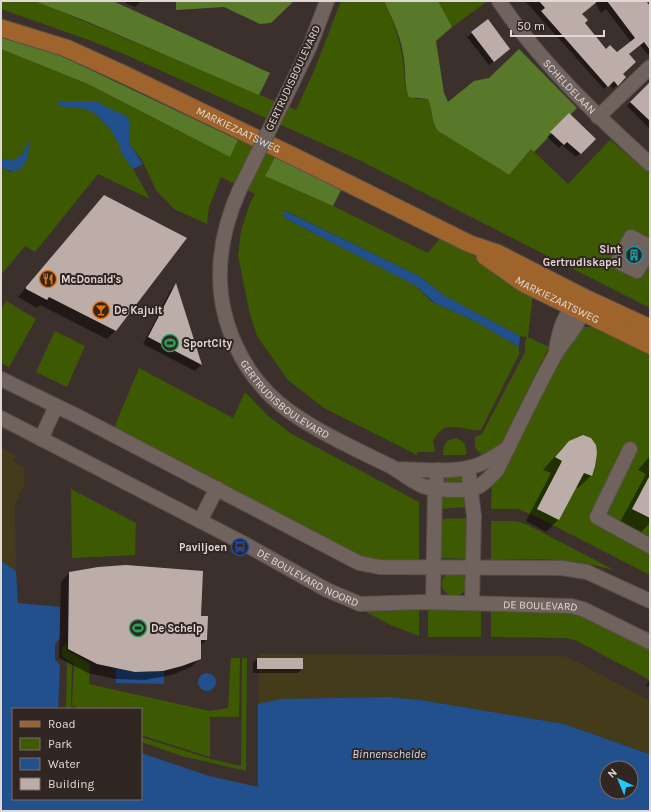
<svg xmlns="http://www.w3.org/2000/svg" width="651" height="812" font-family="Karla,sans-serif">
	<style>
		.green { fill: #3d5a03 }
		.forest { fill: #59792a }
		.sand { fill: #433b1a }
		.water { fill: #22508d; fill-rule: evenodd }
		.shadow { fill: #0007; fill-rule: evenodd }
		.building { fill: #bcada8 }
		.lines { fill: none; stroke-linecap: round; stroke-linejoin: round }
		.minor-casing { stroke: #584e4a; stroke-width: 16 }
		.major-casing { stroke: #584e4a; stroke-width: 19 }
		.minor { stroke: #70625d; stroke-width: 14 }
		.major { stroke: #9f642c; stroke-width: 17 }
		.minor-bridge-casing { stroke: #584e4a; stroke-width: 16; stroke-linecap: butt }
		.minor-bridge { stroke: #70625d; stroke-width: 14 }
		.labels { text-anchor: middle; dominant-baseline: central; stroke-width: 4; stroke-linejoin: round; paint-order: stroke }
		.street-label { font-size: 11px; fill: #e0d8d5; stroke: #322622 }
		.poi-label { font-size: 11px; font-weight: bold; fill: #e0d8d5; stroke: #322622; text-anchor: start }
		.water-label { font-size: 12px; font-style: italic; fill: #d1def0; stroke: #322622 }
	</style>
	<rect width="100%" height="100%" fill="#3c302c"/>
	<!-- green -->
	<g class="green">
		<path d="M1 1H34L48 6 296 110 314 71 341 1H384C398 30 404 54 405 86L417 99H428C433 109 431 122 438 131L509 175 531 149 568 184 610 140 650 174V308L359 160 124 54 86 39 1 9Z"/>
		<polygon points="438,1 484,1 485,3 452,27"/>
		<path d="M1 49 88 84 230 157 238 140 275 157 265 176 333 206 428 253 442 236 533 293 528 337 549 347 504 439 496 448 483 457 475 447V437L482 434 525 352V343L527 337 520 336 445 296 419 276 284 210 285 218 416 286 432 302 477 322 519 347V354L481 430C461 432 446 416 433 441L435 452H417V455L324 408 288 380 257 336 250 314 238 256 241 231 250 203 255 194 221 177 209 207 207 224 174 209 156 190 142 160 130 145 129 120 124 114 115 113 98 102 58 103 86 109 97 115 110 129 119 144 122 154 133 169 150 199 98 174 35 252 25 246 1 275V168L10 172 29 149V140C22 156 19 163 1 159Z"/>
		<polygon points="6,301 36,319 9,367 1,363 1,310"/>
		<polygon points="584,327 594,327 650,353 650,575 533,515 518,509 491,509 492,482 560,358 573,337"/>
		<polygon points="55,331 85,346 67,387 36,372"/>
		<polygon points="139,368 233,418 245,392 267,415 290,433 419,502 419,561 367,560 114,428"/>
		<path d="M456 438C465 441 466 445 466 455H443C443 445 445 440 456 438Z"/>
		<path d="M456 475 462 476 467 486 443 487C444 478 448 476 456 475Z"/>
		<polygon points="71,489 136,523 135,555 72,558"/>
		<polygon points="469,495 469,507 441,509 441,497"/>
		<polygon points="469,518 469,559 441,558 441,519"/>
		<path d="M491 521H516L528 525 616 571C570 557 538 559 491 560Z"/>
		<circle cx="454" cy="584" r="12"/>
		<polygon points="342,600 419,607 419,636 393,626"/>
		<rect x="428" y="608" width="53" height="29"/>
		<polygon points="491,608 571,609 650,647 650,680 577,641 566,638 491,637"/>
		<polygon points="68,642 66,650 90,664 89,684 210,711 228,708 231,658 240,658 239,717 210,717 210,757 141,735 141,709 80,709 72,705 74,664 62,656 62,647"/>
		<polygon points="242,658 247,658 246,771 182,756 141,742 141,737 211,759 241,766"/>
		<polygon points="67,662 72,665 71,707 75,709 66,708"/>
	</g>
	<!-- forest -->
	<g class="forest">
		<polygon points="34,1 113,1 270,73 259,95 86,21"/>
		<polygon points="176,1 294,1 271,23 260,24 224,7 176,10"/>
		<path d="M384 1H438L452 27 436 41 444 93 448 102 474 81 489 78 519 49 577 108 534 152 531 149 509 175 503 171 438 131C431 122 433 110 428 99L409 97C404 84 406 73 404 60 402 39 393 20 384 1Z"/>
		<polygon points="1,33 38,45 238,140 230,157 88,84 1,49"/>
		<polygon points="275,157 342,188 333,206 265,176"/>
	</g>
	<!-- sand -->
	<g class="sand">
		<polygon points="1,448 16,456 13,461 25,468 24,485 15,504 16,571 1,561"/>
		<polygon points="259,654 563,656 570,658 650,701 650,754 564,724 420,700 388,697 280,699 258,704"/>
	</g>
	<!-- water -->
	<g class="water">
		<path d="M91 101C104 102 111 112 124 114L129 120 130 145 143 164 133 169 122 154 119 144 110 129 97 115 86 109 59 106 58 102Z"/>
		<path d="M29 139C29 160 25 178 1 168V159C20 163 23 155 29 139Z"/>
		<polygon points="283,210 419,276 445,296 520,336 519,347 477,322 435,303 416,286 285,218"/>
		<path d="M1 561 16 571 18 603 60 607V638L55 644V659L60 665 58 709H13V799H141V753L209 776 258 787V704L280 699 388 697 420 700 564 724 649 754 650 811H1ZM607 768H631V792H607Z"/>
		<polygon points="116,663 164,665 164,684 116,683"/>
		<circle cx="207" cy="682" r="9"/>
	</g>
	<!-- shadow -->
	<g class="shadow">
		<polygon points="122,1 141,1 135,7"/>
		<path d="M525 1H645L650 8V53L648 55 640 45 628 54 622 74 625 77 613 89 609 84 604 89ZM595 3 601 13 606 9 631 42 616 53 606 50 584 23 581 14Z"/>
		<polygon points="487,21 505,53 489,65 467,37"/>
		<polygon points="650,83 650,129 627,106"/>
		<polygon points="569,114 594,139 576,157 562,145 559,148 547,137"/>
		<polygon points="104,196 186,239 115,331 107,339 40,305 37,308 18,297"/>
		<polygon points="635,251 637,252 633,259 631,261 629,260"/>
		<polygon points="176,285 201,365 195,371 143,344 170,291"/>
		<polygon points="577,437 587,437 595,463 591,476 578,488 576,487 559,519 546,532 526,521 551,473 543,470 564,446"/>
		<polygon points="650,456 650,523 641,532 620,522 646,474 638,470"/>
		<polygon points="69,573 200,617 206,640 200,646 200,658 191,667 172,675 144,680 116,679 88,673 59,658 61,582"/>
		<polygon points="257,659 302,669 298,673 253,673 253,663"/>
		<polygon points="650,679 650,687 646,686"/>
	</g>
	<!-- building -->
	<g class="building">
		<polygon points="539,1 598,1 582,14 588,20 585,23 606,49 610,45 617,52 635,38 607,1 646,1 650,6 650,50 644,42 629,54 636,62 623,74 626,77 618,86 614,81 608,87 541,11 545,8"/>
		<polygon points="488,19 510,49 494,62 471,32"/>
		<polygon points="650,82 650,121 630,102"/>
		<polygon points="569,113 596,139 581,154 567,142 564,145 550,132"/>
		<polygon points="104,195 187,238 116,331 49,297 47,300 26,289 26,287"/>
		<polygon points="176,283 202,365 148,337"/>
		<polygon points="583,435 591,438 596,445 597,453 595,466 592,476 584,473 559,520 537,509 562,461 555,457 569,441"/>
		<polygon points="650,475 650,518 632,509"/>
		<polygon points="126,565 203,571 201,616 208,616 207,640 201,640 201,659 182,666 163,671 135,672 97,664 68,649 69,572 98,567"/>
		<rect x="257" y="658" width="46" height="11"/>
	</g>
	<g class="lines">
		<!-- minor casing -->
		<g class="minor-casing">
			<g id="minor">
				<path id="s1" d="M499 1C540 62 595 114 650 164"/>
				<polyline points="285,98 310,46 327,1"/>
				<polyline points="598,117 650,67"/>
				<path id="s2" d="M239 191C217 241 212 295 236 346 244 364 256 381 270 395 300 425 354 448 392 467 402 473 411 481 423 486 433 490 459 491 471 489 481 488 490 477 497 470 516 432 534 393 555 355 565 337 582 325 583 303"/>
				<polyline points="650,247 631,237 618,262 637,271 650,248"/>
				<path d="M556 350C559 331 564 312 580 300"/>
				<polyline points="1,379 79,417 359,563 379,567 562,568 587,572 650,601"/>
				<path id="s3" d="M1 418 243 543 327 590 360 604 422 602 571 606 583 609 650 642"/>
				<polyline points="41,439 56,406"/>
				<polyline points="630,449 597,517 650,546"/>
				<polyline points="468,468 474,516 472,603"/>
				<path d="M395 469C422 469 452 474 478 465 489 461 498 454 508 448"/>
				<polyline points="200,521 217,488"/>
				<polyline points="433,602 435,489 438,470"/>
			</g>
		</g>
		<!-- major casing -->
		<g class="major-casing">
			<g id="major">
				<path id="s4" d="M1 28 66 48 123 74 295 157 470 244 497 253 583 297 650 328"/>
				<path id="s5" d="M485 256 523 283 650 345"/>
			</g>
		</g>
		<!-- minor -->
		<use href="#minor" class="minor"/>
		<!-- major -->
		<use href="#major" class="major"/>
		<!-- minor-bridge casing -->
		<g class="minor-bridge-casing">
			<polyline id="minor-bridge" points="239,191 285,98"/>
		</g>
		<!-- minor-bridge -->
		<use href="#minor-bridge" class="minor-bridge"/>
	</g>
	<!-- icons -->
	<defs>
		<g id="building-ring" transform="scale(0.9)"><circle r="9.5" fill="#322622" stroke="#0f9aa8" stroke-width="1.5"/><path d="M-4-6H4V6H1V3H-1V6H-4ZM-2.5-4.3h1.7v1.8h-1.7ZM.8-4.3h1.7v1.8H.8ZM-2.5-1h1.7V.8h-1.7ZM.8-1h1.7V.8H.8Z" fill="#0f9aa8"/></g>
		<g id="restaurant-ring" transform="scale(0.9)"><circle r="9.5" fill="#322622" stroke="#e8710a" stroke-width="1.5"/><path d="M-5-6h1v4h1v-4h1v4h1v-4h1v5L-1.5 .5V6h-2V.5L-5-1ZM5-6V6H3V1.5H1.5Q1.5-4 5-6Z" fill="#e8710a"/></g>
		<g id="bar-ring" transform="scale(0.9)"><circle r="9.5" fill="#322622" stroke="#e8710a" stroke-width="1.5"/><path d="M-6-5H6L.8 .8V4.5H3.5V6h-7V4.5H-.8V.8Z" fill="#e8710a"/></g>
		<g id="stadium-ring" transform="scale(0.9)"><circle r="9.5" fill="#322622" stroke="#2e9e5b" stroke-width="1.5"/><path d="M0-5a6.5 5 0 1 0 0 10a6.5 5 0 1 0 0-10ZM-3.5-1.8h7v3.6h-7Z" fill="#2e9e5b"/></g>
		<g id="bus-ring" transform="scale(0.9)"><circle r="9.5" fill="#322622" stroke="#1a4fb4" stroke-width="1.5"/><path d="M-5-6H5V4H4V6H2V4H-2V6H-4V4H-5ZM-3.5-4V0h7V-4ZM-3.5 1.2v1.5H-2V1.2ZM2 1.2v1.5H3.5V1.2Z" fill="#1a4fb4"/></g>
	</defs>
	<g fill-rule="evenodd">
		<use href="#building-ring" x="634" y="255"/>
		<use href="#restaurant-ring" x="48" y="279"/>
		<use href="#bar-ring" x="101" y="310"/>
		<use href="#stadium-ring" x="170" y="343"/>
		<use href="#bus-ring" x="240" y="547"/>
		<use href="#stadium-ring" x="138" y="628"/>
	</g>
	<g class="labels">
		<!-- street labels -->
		<g class="street-label">
			<text transform="translate(293 78) rotate(-65)">GERTRUDISBOULEVARD</text>
			<text stroke="none"><textPath href="#s1" startOffset="111">SCHELDELAAN</textPath></text>
			<text stroke="none"><textPath href="#s4" startOffset="259">MARKIEZAATSWEG</textPath></text>
			<text stroke="none"><textPath href="#s5" startOffset="85">MARKIEZAATSWEG</textPath></text>
			<text stroke="none"><textPath href="#s2" startOffset="234">GERTRUDISBOULEVARD</textPath></text>
			<text stroke="none"><textPath href="#s3" startOffset="346">DE BOULEVARD NOORD</textPath></text>
			<text stroke="none"><textPath href="#s3" startOffset="585">DE BOULEVARD</textPath></text>
		</g>
		<!-- poi labels -->
		<g class="poi-label">
			<text x="621" y="249" text-anchor="end">Sint<tspan x="621" dy="13">Gertrudiskapel</tspan></text>
			<text x="61" y="279">McDonald's</text>
			<text x="114" y="310">De Kajuit</text>
			<text x="183" y="343">SportCity</text>
			<text x="227" y="547" text-anchor="end">Paviljoen</text>
			<text x="151" y="628">De Schelp</text>
		</g>
		<!-- water labels -->
		<g class="water-label">
			<text x="389" y="754">Binnenschelde</text>
		</g>
	</g>
	<!-- border -->
	<rect width="651" height="812" fill="none" stroke="#e0d8d5" stroke-width="4"/>
	<!-- legend -->
	<rect x="12" y="708" width="130" height="92" fill="#322622" stroke="#786d6a"/>
	<rect x="20" y="721" width="20" height="6" fill="#9f642c" stroke="#786d6a"/>
	<text x="48" y="728" font-size="12" fill="#e0d8d5">Road</text>
	<rect x="20" y="738" width="20" height="12" fill="#3d5a03" stroke="#786d6a"/>
	<text x="48" y="748" font-size="12" fill="#e0d8d5">Park</text>
	<rect x="20" y="758" width="20" height="12" fill="#22508d" stroke="#786d6a"/>
	<text x="48" y="768" font-size="12" fill="#e0d8d5">Water</text>
	<rect x="20" y="778" width="20" height="12" fill="#bcada8" stroke="#786d6a"/>
	<text x="48" y="788" font-size="12" fill="#e0d8d5">Building</text>
	<!-- north arrow -->
	<g transform="translate(619 780) rotate(316)"><circle r="19" fill="#322622" stroke="#786d6a"/>
	<path d="M0-3L7 15L0 10L-7 15Z" fill="#22c9fe"/>
	<text y="-6" font-size="11" font-weight="bold" text-anchor="middle" fill="#e0d8d5">N</text>
	</g>
	<!-- scale -->
	<path d="M511 30v6h93v-6" fill="none" stroke="#e0d8d5" stroke-width="2"/>
	<text x="517" y="30" font-size="12" fill="#e0d8d5" stroke="#322622" stroke-width="3" paint-order="stroke">50 m</text>
</svg>
